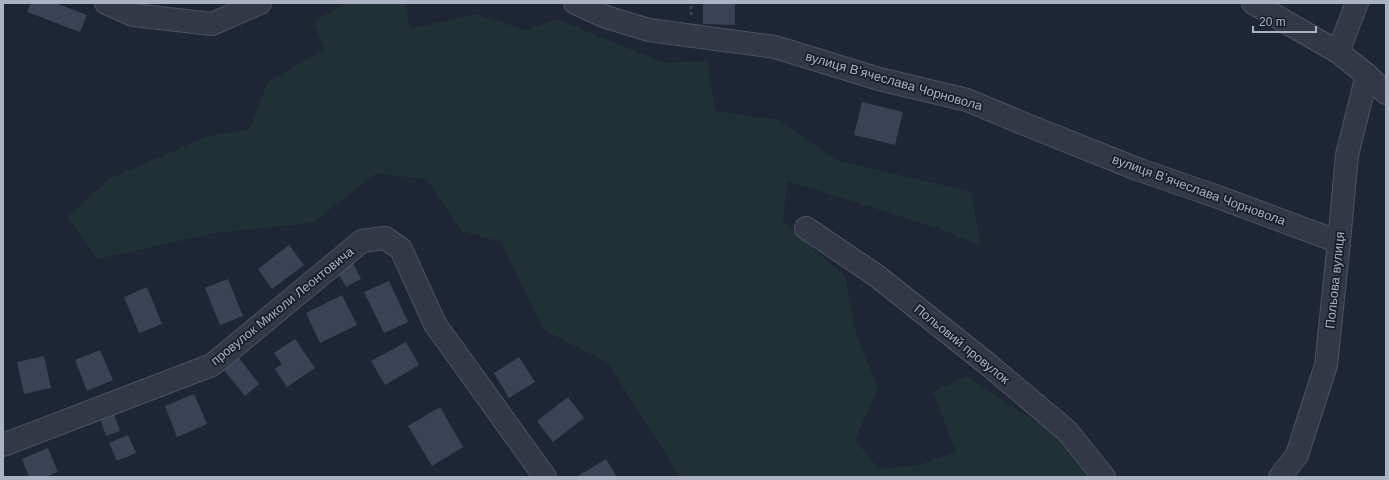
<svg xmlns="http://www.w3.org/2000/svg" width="1389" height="480" font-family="Arial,sans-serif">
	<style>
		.green { fill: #203136 }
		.building { fill: #3a4356 }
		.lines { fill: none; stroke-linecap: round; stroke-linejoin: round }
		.minor-casing { stroke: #4c5261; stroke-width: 24 }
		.path { stroke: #3b4c51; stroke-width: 2.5; stroke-dasharray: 3 3; stroke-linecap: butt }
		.minor { stroke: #323846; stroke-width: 22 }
		.labels { text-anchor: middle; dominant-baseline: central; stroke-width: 3.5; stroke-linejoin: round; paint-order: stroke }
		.street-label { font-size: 13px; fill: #abb2c3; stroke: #181d2a }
	</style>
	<rect width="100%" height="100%" fill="#1e2535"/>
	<!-- green -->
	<polygon class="green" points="347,3 406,3 410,29 475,14 526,30 557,19 664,63 708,61 715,111 779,120 836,160 972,192 980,246 941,229 787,181 783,222 845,276 857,337 878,388 855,440 879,469 919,465 956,452 933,392 966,376 1053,433 1088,477 680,477 608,363 544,330 501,242 461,231 427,180 377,173 312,223 215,233 98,259 67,217 109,179 208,136 250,129 267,83 324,49 314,21"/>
	<!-- building -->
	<g class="building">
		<polygon points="31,3 56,3 87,15 80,32 27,12"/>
		<polygon points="703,3 735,3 735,25 703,24"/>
		<polygon points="862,102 903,112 895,145 854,135"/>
		<polygon points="289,245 304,265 272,289 258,269"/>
		<polygon points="353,263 361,279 346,287 337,271"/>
		<polygon points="228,279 243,316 220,325 205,288"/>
		<polygon points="389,281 408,322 384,333 364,292"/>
		<polygon points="147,287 162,324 139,333 124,297"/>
		<polygon points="342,295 357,325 320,343 306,313"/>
		<polygon points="295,339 315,368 287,387 275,369 282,364 274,353"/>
		<polygon points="406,342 419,365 385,385 371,361"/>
		<polygon points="100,350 113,380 87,391 75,360"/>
		<polygon points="44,356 51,388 24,394 17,362"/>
		<polygon points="519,357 535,382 509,398 494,373"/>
		<polygon points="239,358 259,384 245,396 224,370"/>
		<polygon points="194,394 207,424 177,437 165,406"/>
		<polygon points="568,397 584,418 553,442 537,421"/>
		<polygon points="440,407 463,447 432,466 408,426"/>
		<polygon points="113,411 120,431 106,436 99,416"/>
		<polygon points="128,435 136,453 117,461 109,443"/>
		<polygon points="48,448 58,472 46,477 29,477 22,459"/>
		<polygon points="606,459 617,477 576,477"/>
	</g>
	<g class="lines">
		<!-- minor casing -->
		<g class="minor-casing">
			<g id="minor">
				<polyline points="106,3 133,15 212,24 260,3"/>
				<polyline points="575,3 606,17 649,30 775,47 879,79 967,100 1022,123 1137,169 1221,198 1339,242"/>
				<polyline points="1253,3 1338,52 1367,75 1386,93"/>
				<polyline points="1338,52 1357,3"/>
				<polyline points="806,228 877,276 990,366 1067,431 1104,477"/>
				<polyline points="3,445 212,365 362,241 385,238 401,249 435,324 545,477"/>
				<polyline points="1280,477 1297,455 1326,365 1339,242 1347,155 1367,75"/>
			</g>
		</g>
		<!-- path -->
		<polyline class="path" points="691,15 691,3"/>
		<!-- minor -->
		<use href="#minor" class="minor"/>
	</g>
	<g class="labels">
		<!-- street labels -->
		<g class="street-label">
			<text transform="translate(894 81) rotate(16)">вулиця Вʼячеслава Чорновола</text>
			<text transform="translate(1199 190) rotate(20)">вулиця Вʼячеслава Чорновола</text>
			<text transform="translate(1335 280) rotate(-84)">Польова вулиця</text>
			<text transform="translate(282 306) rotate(-39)">провулок Миколи Леонтовича</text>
			<text transform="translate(962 344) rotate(39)">Польовий провулок</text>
		</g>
	</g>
	<!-- border -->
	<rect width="1389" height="480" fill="none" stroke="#abb2c3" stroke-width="8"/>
	<!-- scale -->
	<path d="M1253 26v6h63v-6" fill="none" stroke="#abb2c3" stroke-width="2"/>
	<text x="1259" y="26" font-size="12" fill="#abb2c3" stroke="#181d2a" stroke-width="3" paint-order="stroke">20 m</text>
</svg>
